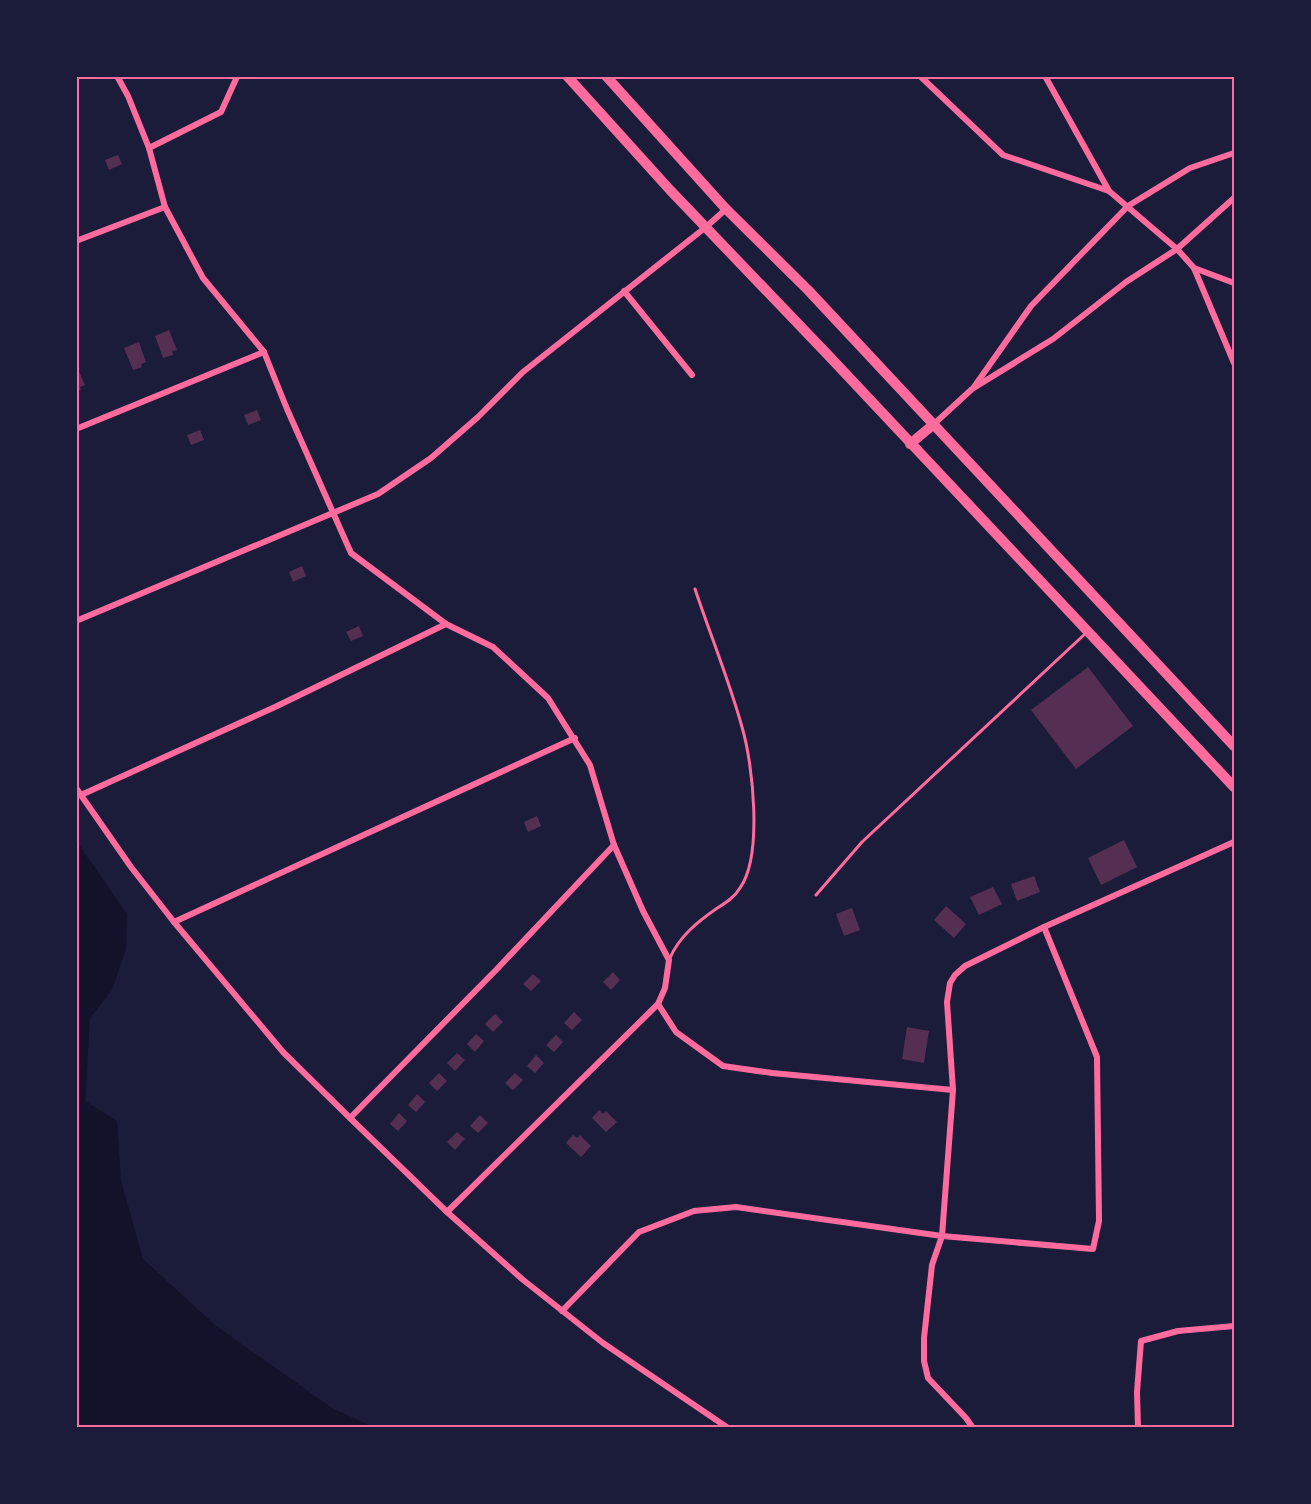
<svg xmlns="http://www.w3.org/2000/svg" width="1311" height="1504" font-family="'Work Sans',sans-serif">
	<style>
		.water { fill: #12122b }
		.building { fill: #542f53 }
		.lines { fill: none; stroke-linecap: round; stroke-linejoin: round }
		.service { stroke: #ff6b9d; stroke-width: 3 }
		.minor { stroke: #ff6b9d; stroke-width: 6 }
		.primary { stroke: #ff6b9d; stroke-width: 10 }
		.neatline { fill: none; stroke: #ff6b9d; stroke-width: 2 }
	</style>
	<rect width="100%" height="100%" fill="#1b1b3a"/>
	<!-- water -->
	<polygon class="water" points="77,842 127,914 126,949 112,990 90,1018 85,1101 117,1121 121,1181 143,1259 216,1326 332,1408 373,1427 77,1427"/>
	<!-- building -->
	<g class="building">
		<polygon points="118,155 122,164 109,170 105,160"/>
		<polygon points="169,330 177,350 172,351 173,355 163,358 155,336"/>
		<polygon points="139,342 146,362 141,364 142,367 133,370 124,348"/>
		<polygon points="76,365 85,385 80,387 81,390 76,391"/>
		<polygon points="257,410 261,420 248,425 244,415"/>
		<polygon points="200,430 204,440 191,445 187,435"/>
		<polygon points="302,566 306,576 293,582 289,572"/>
		<polygon points="359,626 363,636 351,641 346,632"/>
		<polygon points="1088,667 1133,726 1076,769 1031,710"/>
		<polygon points="537,816 541,826 528,832 524,822"/>
		<polygon points="1124,840 1137,867 1101,885 1088,858"/>
		<polygon points="1034,876 1040,892 1017,901 1011,884"/>
		<polygon points="993,887 1002,904 979,915 970,897"/>
		<polygon points="946,906 966,924 954,938 934,920"/>
		<polygon points="852,908 860,930 844,936 836,914"/>
		<polygon points="613,972 620,980 611,990 603,982"/>
		<polygon points="533,974 541,981 531,991 523,984"/>
		<polygon points="574,1012 582,1020 572,1030 564,1023"/>
		<polygon points="495,1014 503,1022 493,1032 485,1024"/>
		<polygon points="907,1027 929,1031 924,1063 902,1059"/>
		<polygon points="476,1034 484,1041 475,1052 467,1044"/>
		<polygon points="556,1035 563,1042 554,1052 546,1045"/>
		<polygon points="457,1053 465,1060 455,1071 447,1063"/>
		<polygon points="536,1055 544,1063 535,1073 527,1066"/>
		<polygon points="439,1073 447,1081 437,1091 429,1083"/>
		<polygon points="515,1073 523,1080 513,1090 505,1083"/>
		<polygon points="417,1094 425,1102 416,1112 408,1105"/>
		<polygon points="599,1110 603,1114 606,1111 617,1122 606,1132 592,1118"/>
		<polygon points="399,1113 407,1121 398,1131 390,1124"/>
		<polygon points="480,1115 488,1123 478,1133 470,1126"/>
		<polygon points="457,1132 465,1139 455,1150 447,1142"/>
		<polygon points="573,1135 577,1138 580,1135 591,1146 581,1157 566,1143"/>
	</g>
	<g class="lines">
		<!-- service -->
		<g class="service">
			<polyline points="816,895 862,842 1086,633"/>
			<path d="M670 958C679 937 697 922 716 909 725 903 734 898 740 888 763 856 753 764 742 727 729 680 710 634 695 589"/>
		</g>
		<!-- minor -->
		<g class="minor">
			<polyline points="117,76 128,96 149,148 165,207 203,278 264,352 287,409 351,553 446,624 493,647 548,698 590,765 614,845 643,911 669,960 665,988 658,1004 447,1212"/>
			<polyline points="920,76 1003,155 1109,191 1177,249 1194,268 1234,363"/>
			<polyline points="1045,76 1109,191"/>
			<polyline points="149,148 221,112 236,79"/>
			<polyline points="76,241 165,207"/>
			<polyline points="1194,268 1234,283"/>
			<polyline points="624,291 692,375"/>
			<polyline points="974,387 1031,306 1128,206 1190,168 1234,153"/>
			<polyline points="934,424 972,389 1053,339 1126,282 1177,249 1234,198"/>
			<polyline points="76,429 264,352"/>
			<polyline points="76,621 378,494 431,458 478,417 523,372 706,227 726,209"/>
			<polyline points="76,788 131,867 174,922 283,1052 350,1118 447,1212 522,1279 603,1343 728,1428"/>
			<polyline points="81,795 275,707 446,624"/>
			<polyline points="174,922 575,738"/>
			<polyline points="658,1004 676,1032 723,1066 772,1073 953,1090"/>
			<polyline points="350,1118 497,969 614,845"/>
			<polyline points="562,1311 639,1232 694,1211 736,1207 942,1236 1093,1249 1099,1221 1097,1057 1044,927"/>
			<polyline points="973,1428 966,1418 928,1378 924,1361 924,1338 932,1265 942,1236 953,1090 947,1002 950,983 955,975 965,966 1044,927 1234,842"/>
			<polyline points="1138,1428 1137,1392 1141,1341 1178,1331 1234,1326"/>
		</g>
		<!-- primary -->
		<g class="primary">
			<polyline points="567,76 670,190 828,355 1234,787"/>
			<polyline points="606,76 726,209 808,290 1234,746"/>
			<polyline points="910,444 934,424"/>
		</g>
	</g>
	<!-- border -->
	<rect width="1311" height="1504" fill="none" stroke="#1b1b3a" stroke-width="156"/>
	<rect x="78" y="78" width="1155" height="1348" class="neatline"/>
</svg>
